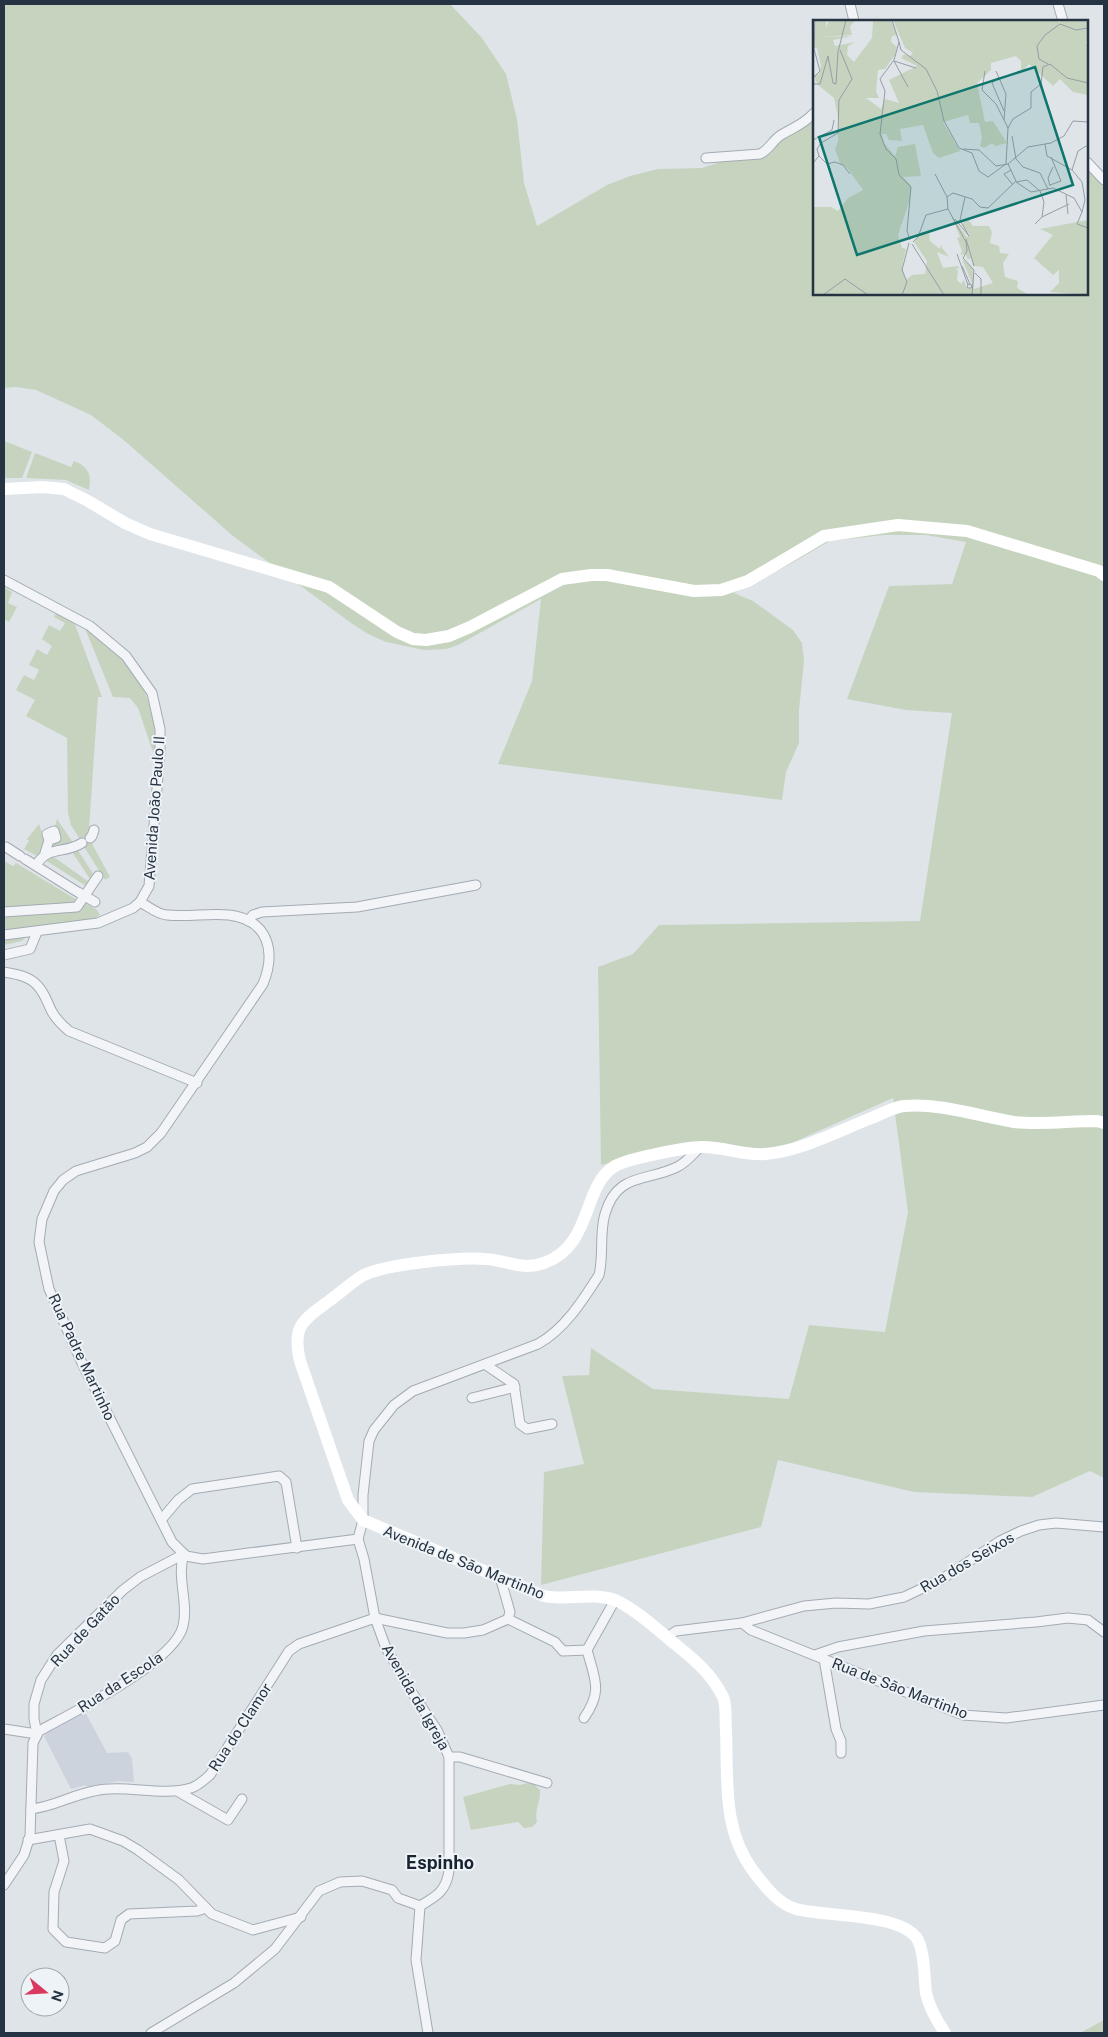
<svg xmlns="http://www.w3.org/2000/svg" width="1108" height="2037" font-family="'Public Sans',sans-serif">
	<style>
		.built { fill: #ccd3dc }
		.green { fill: #c6d4bf }
		.lines { fill: none; stroke-linecap: round; stroke-linejoin: round }
		.street-casing { stroke: #a4abb4; stroke-width: 11 }
		.street { stroke: #f2f4f7; stroke-width: 9 }
		.secondary { stroke: #fff; stroke-width: 12 }
		.labels { text-anchor: middle; dominant-baseline: central; stroke-width: 4; stroke-linejoin: round; paint-order: stroke }
		.street-label { font-size: 15px; fill: #263342; stroke: #eef3f7 }
		.quarter-label { font-size: 18px; font-weight: bold; fill: #192432; stroke: #eef3f7 }
		.inset-road { fill: none; stroke: #959da6; stroke-width: 1 }
		.view { fill: #0f766e; fill-opacity: 0.15; stroke: #0f766e; stroke-width: 2.5 }
		.inset-edge { fill: none; stroke: #263342; stroke-width: 2.5 }
	</style>
	<rect width="100%" height="100%" fill="#dfe4e9"/>
	<!-- built -->
	<polygon class="built" points="84,1710 107,1753 128,1752 132,1759 134,1782 118,1781 88,1787 85,1785 71,1789 44,1736 52,1728"/>
	<!-- green -->
	<g class="green">
		<polygon points="4,4 450,4 482,38 506,74 517,119 524,183 537,226 607,185 630,176 658,169 702,168 723,161 761,157 814,115 814,294 1087,294 1087,172 1104,177 1104,1478 1090,1471 1032,1497 914,1492 778,1460 761,1527 541,1585 544,1472 584,1464 562,1376 589,1375 591,1348 653,1389 789,1399 809,1325 885,1332 908,1212 893,1098 785,1146 773,1149 687,1145 601,1165 598,967 633,954 659,925 920,921 952,713 906,710 847,699 889,586 952,584 966,542 926,535 884,535 830,541 792,563 734,593 753,601 771,614 793,630 802,643 804,661 799,710 799,743 786,772 782,800 498,764 532,681 541,599 458,645 446,649 424,650 386,642 368,634 351,623 233,536 126,442 91,415 36,390 16,387 4,388"/>
		<polygon points="4,441 32,452 22,478 4,478"/>
		<path d="M35 453 71 467 74 461C88 466 92 475 89 490L66 480 26 478Z"/>
		<polygon points="4,587 12,592 8,603 17,607 9,622 4,619"/>
		<polygon points="56,613 74,622 102,697 98,697 89,829 92,830 88,837 81,841 71,825 68,813 67,738 26,716 35,700 16,690 24,675 34,680 39,670 29,665 37,649 47,655 52,646 42,639 49,625 60,631 65,623 54,617"/>
		<path d="M84 626C97 637 112 647 123 659 147 685 156 717 156 752H153L138 708 130 698 113 697Z"/>
		<polygon points="57,819 74,844 52,848 51,845 59,833 55,826"/>
		<polygon points="39,824 46,844 39,857 24,849 29,841 27,839"/>
		<polygon points="90,840 110,877 105,880 83,845"/>
		<polygon points="77,849 94,875 90,879 72,852"/>
		<polygon points="51,855 89,882 86,886 42,858"/>
		<polygon points="4,861 13,866 16,863 77,900 75,903 4,907"/>
		<polygon points="85,903 97,910 100,915 90,921 35,927 22,941 4,945 4,917 79,910"/>
		<path d="M527 1783 534 1784 540 1790C541 1801 534 1810 537 1822L532 1827 524 1828 518 1822 471 1830 463 1797 510 1784 520 1785Z"/>
		<polygon points="1104,2020 1104,2033 1080,2033"/>
	</g>
	<g class="lines">
		<!-- street casing -->
		<g class="street-casing">
			<g id="street">
				<polyline points="850,4 854,21"/>
				<polyline points="1058,4 1063,21"/>
				<path d="M706 158 760 154C769 150 773 140 781 135 794 127 803 125 814 113"/>
				<polyline points="1087,162 1104,180"/>
				<polyline points="4,580 90,626 126,656 152,693 160,729 160,752 149,886 140,902 133,908 98,923 4,935"/>
				<polyline points="90,838 92,836 94,830"/>
				<polyline points="6,847 20,856"/>
				<polyline points="45,853 49,840 47,834 54,831 56,838 49,840"/>
				<polyline points="25,859 76,891"/>
				<path d="M36 865C50 844 63 855 82 843"/>
				<polyline points="78,892 95,902"/>
				<path d="M140 902C148 906 158 915 167 915 188 917 209 913 229 915 269 920 276 952 263 984L161 1133 147 1147 135 1153 76 1171 63 1180 54 1191 42 1219 39 1242 49 1289 82 1363 172 1542 186 1556 203 1559 358 1539"/>
				<polyline points="4,912 77,907 98,876"/>
				<polyline points="248,921 253,915 262,912 357,907 476,885"/>
				<polyline points="4,955 30,949 37,932"/>
				<path d="M4 972C15 974 29 976 37 985 44 992 47 1001 51 1010 55 1018 62 1025 69 1031L197 1083"/>
				<polyline points="486,1365 514,1384 520,1424 527,1429 552,1424"/>
				<polyline points="472,1398 515,1387"/>
				<polyline points="161,1520 178,1500 192,1489 279,1476 286,1482 297,1548"/>
				<path d="M358 1539 363 1520V1495L369 1441 374 1430 394 1405 413 1391 538 1344C565 1329 583 1300 599 1275 604 1255 599 1234 605 1214 617 1172 647 1182 677 1167 686 1163 693 1154 700 1147"/>
				<path d="M358 1539 364 1559 375 1618 386 1648 409 1688 437 1730 449 1757V1871C446 1891 437 1896 420 1906"/>
				<polyline points="500,1577 510,1612 508,1619"/>
				<polyline points="742,1623 751,1630 963,1715 1006,1718 1104,1705"/>
				<polyline points="667,1637 676,1631 742,1623 804,1606 836,1603 869,1604 904,1597 942,1579 1000,1541 1021,1531 1039,1525 1056,1523 1104,1527"/>
				<polyline points="815,1655 838,1647 924,1631 1036,1622 1068,1618 1088,1620 1104,1632"/>
				<polyline points="824,1659 836,1729 841,1741 841,1753"/>
				<path d="M584 1718C603 1691 595 1680 587 1650L615 1600"/>
				<polyline points="4,1729 37,1734"/>
				<polyline points="37,1734 34,1719 34,1704 41,1680 57,1655 123,1590 140,1577 184,1554"/>
				<polyline points="449,1757 460,1757 547,1783"/>
				<polyline points="177,1791 228,1820 242,1799"/>
				<path d="M31 1809C53 1807 72 1795 94 1791 125 1784 161 1797 191 1788 198 1786 204 1780 210 1775L289 1651 299 1644 375 1618 447 1633H464L483 1630 508 1619 555 1642 563 1651 587 1650"/>
				<polyline points="59,1835 64,1861 54,1892 53,1929 66,1942 105,1948 115,1941 121,1920 129,1914 197,1911 206,1908"/>
				<polyline points="28,1840 90,1829 123,1841 138,1850 179,1880 212,1914 253,1930 301,1917"/>
				<path d="M4 1885 24 1855 30 1836 33 1743 39 1731C72 1713 175 1662 183 1626 189 1603 176 1577 184 1554"/>
				<polyline points="420,1906 416,1960 428,2033"/>
				<polyline points="151,2033 234,1983 275,1949 319,1891 340,1882 362,1881 392,1890 398,1898 420,1906"/>
			</g>
		</g>
		<!-- street -->
		<use href="#street" class="street"/>
		<!-- secondary -->
		<g class="secondary">
			<polyline points="4,489 43,487 64,489 88,501 125,523 150,534 329,587 397,632 413,639 426,640 449,636 470,627 562,579 591,575 607,575 694,591 721,590 748,581 824,536 898,525 967,531 1099,571 1104,575"/>
			<path d="M945 2033C937 2021 929 2007 926 1993 924 1978 925 1949 916 1937 896 1913 826 1917 796 1909 778 1904 765 1886 754 1872 722 1830 728 1781 726 1731 725 1721 727 1706 723 1697 711 1672 691 1657 670 1640 655 1627 632 1607 615 1600 592 1592 567 1601 544 1596L363 1520 348 1500 300 1361C292 1326 302 1321 329 1301 340 1293 351 1283 362 1276 384 1264 459 1257 485 1259 507 1260 521 1271 544 1263 593 1246 582 1185 615 1166 627 1159 686 1147 701 1147 722 1146 744 1156 765 1154 801 1151 836 1132 869 1119 880 1115 893 1107 904 1106 941 1103 978 1116 1014 1122 1041 1125 1069 1121 1097 1121L1104 1123"/>
		</g>
	</g>
	<g class="labels">
		<!-- street labels -->
		<g class="street-label">
			<text transform="translate(154 808) rotate(-86)">Avenida João Paulo II</text>
			<text transform="translate(82 1357) rotate(65)">Rua Padre Martinho</text>
			<text transform="translate(464 1562) rotate(22)">Avenida de São Martinho</text>
			<text transform="translate(967 1562) rotate(-30)">Rua dos Seixos</text>
			<text transform="translate(85 1630) rotate(-47)">Rua de Gatão</text>
			<text transform="translate(120 1682) rotate(-33)">Rua da Escola</text>
			<text transform="translate(900 1688) rotate(21)">Rua de São Martinho</text>
			<text transform="translate(416 1697) rotate(60)">Avenida da Igreja</text>
			<text transform="translate(240 1727) rotate(-57)">Rua do Clamor</text>
		</g>
		<!-- quarter labels -->
		<g class="quarter-label">
			<text x="440" y="1862">Espinho</text>
		</g>
	</g>
	<!-- overview -->
	<g transform="translate(813 20)">
		<rect width="275" height="275" fill="#dfe4e9"/>
		<path d="M3 0H13V8L16 0H42L37 7 39 15 7 17 39 16 20 20 22 26 43 22 35 26 34 35 41 42 59 18 60 1 78 0 84 15 79 16 78 22 84 27 82 35 72 49 65 50 63 71 66 78H53L68 89 72 79 86 83 76 60 104 46 88 38 91 34 97 36 100 33 92 28 80 0H245L247 4V0H275V22H272L275 25V75L260 72 247 59 240 66 216 44 208 53V41L203 36 178 43V50L164 63 172 102 180 101 194 123 182 126 179 123 171 128 167 126 169 118 166 103H157L155 95 130 102 147 131 126 138 120 133 110 105 87 109 89 121 76 120 73 114H69L71 123 82 136 85 127 102 124 108 156 90 157 98 165V176L85 215 89 228 93 229 89 247 93 260 99 255 112 254 114 241 101 222 108 212 116 213 117 221 127 229V225L136 237 124 232 130 248 145 246 146 249 142 248 145 251 144 260 148 264 151 260 154 270 160 266 149 239 160 248 161 269 180 263 170 247 160 246 158 238 155 239 157 243 152 234 147 235 149 231 144 218 147 217 138 195 154 217 157 215 149 204 155 199 160 206H176L179 212 177 223 186 226 187 233 196 234 190 243 192 257 205 261 204 268 216 275H0V187H18L25 191 35 178 50 170 35 149 27 143 22 129 25 122V97L21 78 5 65 0 55 6 54 8 46 4 28H1ZM275 200V275L237 272 246 263V250L240 255 221 238 240 215 227 209Z" fill="#c6d4bf"/>
		<path class="inset-road" d="M79 0 86 22 81 40 67 59 72 71 67 114 73 129 83 139 86 155 98 167 94 211 97 220M247 4 263 10 275 8M86 22 88 30 113 49 124 71 131 101 146 128 159 133 166 151 175 157 193 144 195 108 200 99 218 88V72L228 64 230 47 237 44 254 58 275 63M81 41 95 67M81 41 103 48M235 44 226 39 224 26 232 15 247 4M172 51 169 70 183 84 195 108M183 51 193 74 191 100M0 55 1 64H7M186 57 179 63 191 91M0 58 7 51 1 29 2 0M7 64 15 36 20 63 23 64 25 32 33 0M199 116 203 139 210 147 227 153 235 169M0 120 19 110 21 100M232 124 234 136 259 150 269 162 272 180 269 192M4 129 8 123 25 113 26 80 39 59 27 30M150 129 166 130 183 146 195 144 215 127 238 123 251 116 260 101 275 102M6 136 14 144 22 142 30 145 37 154M0 143 6 136 4 129M198 150 191 154 200 165M259 150 265 131 275 125M122 154 134 177 135 189M203 162 218 172 240 168 261 178 269 192 264 204 275 208M203 162 214 160 227 171M237 165 248 161 238 137M237 166 235 158 240 147M253 175 255 194M134 177 140 173 159 179 167 187 175 188 203 161 195 144M135 189 153 222 154 231 150 238 161 250 159 275M229 197 256 184M142 199 156 216 147 200 152 177M222 204 229 197 231 182 227 171M153 219 161 246M100 222 105 217 113 195 135 189M99 224 131 275M144 234 155 265M149 246 157 264M162 253 168 259V275M155 264 159 265 158 268H154ZM10 275 32 259 55 275M89 275 94 262 89 250 96 223"/>
		<path class="view" d="M222 47 260 165 44 235 6 117Z"/>
		<rect width="275" height="275" class="inset-edge"/>
	</g>
	<!-- border -->
	<rect width="1108" height="2037" fill="none" stroke="#263342" stroke-width="10"/>
	<!-- north arrow -->
	<g transform="translate(45 1992) rotate(108)"><circle r="24" fill="#eef3f7" stroke="#9ea6af"/>
	<path d="M0-4L9 19L0 12L-9 19Z" fill="#da385e"/>
	<text y="-8" font-size="14" font-weight="bold" text-anchor="middle" fill="#263342">N</text>
	</g>
</svg>
